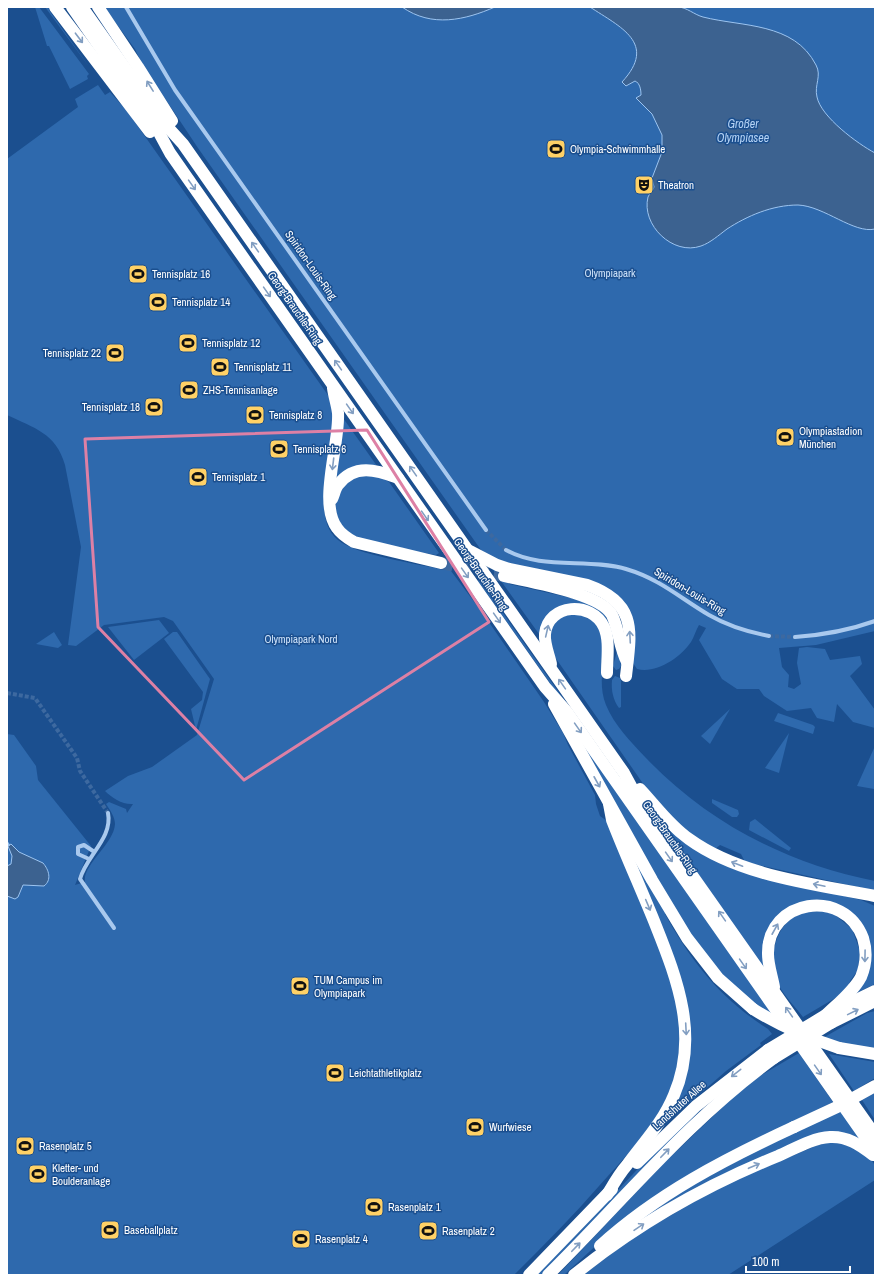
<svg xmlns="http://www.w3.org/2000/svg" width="882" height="1282" font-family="'Archivo Narrow',sans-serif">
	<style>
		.green { fill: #2e69ad }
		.water { fill: #3c6290; stroke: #9cc4f0 }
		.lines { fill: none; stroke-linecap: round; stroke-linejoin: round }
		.stream { stroke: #9cc4f0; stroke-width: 2 }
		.street-tunnel { stroke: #3d69a0; stroke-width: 4; stroke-dasharray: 4 2; stroke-linecap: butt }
		.highway-tunnel { stroke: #3d69a0; stroke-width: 12; stroke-dasharray: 12 6; stroke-linecap: butt }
		.street { stroke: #a9c9ee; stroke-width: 4 }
		.highway { stroke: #fff; stroke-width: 12 }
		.highway-bridge { stroke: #fff; stroke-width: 12 }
		.oneway { stroke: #829ec1 }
		.marked { fill: none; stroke: #dd80a5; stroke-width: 3; stroke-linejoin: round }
		.labels { text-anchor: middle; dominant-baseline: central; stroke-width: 3; stroke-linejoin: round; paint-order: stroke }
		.poi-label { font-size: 11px; fill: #fff; stroke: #1b4f8f; text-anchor: start }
		.street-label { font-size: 11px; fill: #fff; stroke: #1b4f8f }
		.park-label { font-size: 11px; fill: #cfe3fa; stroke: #1b4f8f }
		.water-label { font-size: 12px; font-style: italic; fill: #b5d3f5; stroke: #1b4f8f }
	</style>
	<rect width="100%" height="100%" fill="#1b4f8f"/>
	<!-- green -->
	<g class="green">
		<polygon points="35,7 39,7 89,74 87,76 88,79 70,89 49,46 47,46"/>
		<polygon points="45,7 48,7 51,13 90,68"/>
		<path d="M104 7H875V631L816 645 779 648 782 667 789 675 788 687 794 689 801 684 797 663 799 648 807 647 825 649 830 660 860 656 862 664 850 676 875 710V728L853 722 837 704 834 722 817 718 811 708 787 711 764 696 759 689H737L722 679 699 640 706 628 699 625C696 630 694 637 691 642 680 658 656 674 637 669L633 663 621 601 497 560 481 550 198 148 142 64 135 49Z"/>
		<path d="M98 85 105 95 110 92 127 111 330 398 334 417 324 501C324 516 326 530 338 540 355 555 420 564 444 570L448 567 484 615 544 702 563 733 568 745 595 795 596 804 600 816 607 821C627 868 648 915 665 964 669 977 677 992 679 1006 692 1087 649 1131 599 1186 572 1217 543 1246 514 1275H7V734L14 735 36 766 38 780 91 846 75 885 85 882C82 865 114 844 115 824 115 817 110 810 106 804L109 802 126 809 127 813 133 804C123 805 112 798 105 791L128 776 152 767 197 735 214 679 173 621 164 617 104 625 76 646 68 645 81 547 65 465C56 433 34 428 7 415V159L78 107 75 99Z"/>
		<polygon points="343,418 377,466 336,482"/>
		<path d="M359 474 378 476 389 482 439 553 436 555C416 551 361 544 347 531 341 526 337 518 336 510 333 491 345 484 359 474Z"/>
		<polygon points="491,567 499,569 509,584 580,600 594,605 605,615 612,629 575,605 541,635 539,634"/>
		<polygon points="479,579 791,1022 790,1023 478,581"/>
		<path d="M574 612 599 624C601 631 603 640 603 648 604 668 598 685 606 705 614 725 631 742 646 758 708 823 788 864 875 881V891L745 862 741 854 720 845 715 849 696 838 670 817 644 785 550 650C550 626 549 620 574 612Z"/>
		<polygon points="159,620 169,633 134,660 108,627"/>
		<polygon points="54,632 62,645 58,648 36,644"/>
		<polygon points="173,632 177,632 210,679 196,730 191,709 202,700 203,692 164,639"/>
		<polygon points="619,650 621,666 619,669 616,670 613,666 617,651"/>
		<path d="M615 676 620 678 621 681V707L619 708C613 700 611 690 612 680Z"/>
		<polygon points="730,709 710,744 701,736"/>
		<polygon points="778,713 813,725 815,727 813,734 774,721"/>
		<polygon points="572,729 775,1017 749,1001 710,962 673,908"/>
		<polygon points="789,733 779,773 765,768"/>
		<polygon points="875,746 874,789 857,786"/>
		<polygon points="712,799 738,810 739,814 737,817 732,817 712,803"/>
		<polygon points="755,819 791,848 789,851 749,830 750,822"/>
		<polygon points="664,824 714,860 736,870 861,900 875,906 875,984 856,993 854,991 865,934 823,902 778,920 767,974"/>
		<path d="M623 839 666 913 665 914C692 963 721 999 768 1029L772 1034 760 1043 761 1045 726 1071 661 1128 666 1116 688 1024Z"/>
		<path d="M823 911 835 915 852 929 860 951 858 970 850 981 849 986 837 997 803 1017C794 1005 781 993 776 979 768 953 777 917 808 912 813 911 818 911 823 911Z"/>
		<polygon points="875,1011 875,1049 821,1039 867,1013"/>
		<polygon points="799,1053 833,1102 785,1125 601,1241 564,1275 558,1275 661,1166 730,1100 760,1076"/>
		<polygon points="829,1054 875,1062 875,1078 854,1091"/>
		<polygon points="875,1093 875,1120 862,1100"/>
		<path d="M705 1106 654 1157 543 1275H535C594 1221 643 1156 705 1106Z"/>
		<polygon points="840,1110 864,1143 833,1133 633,1224 715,1170"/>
		<path d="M831 1142C845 1144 867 1150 874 1164 876 1168 875 1176 875 1180L728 1275H583L637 1235 725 1184 818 1145Z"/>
	</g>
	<!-- water -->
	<g class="water">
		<path d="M402 7H495C465 20 432 28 402 7Z"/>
		<path d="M590 7C619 7 649 5 678 7 686 7 695 15 703 17 742 27 794 22 816 65 822 76 814 85 817 97 821 117 858 144 875 153V229C854 234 824 206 798 205 772 205 747 216 727 229 719 235 710 243 701 246 673 256 641 225 648 197 649 194 653 191 654 187L652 178 662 152V135L652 114 636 98 641 95C641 90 640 83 635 81L626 86 622 82C658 43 620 27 590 7Z"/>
		<path d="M11 844 19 852 43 863C49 870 52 880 44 886L23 885 18 897 15 899 7 896V866L11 864 12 856 8 846Z"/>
	</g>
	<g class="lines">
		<!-- stream -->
		<polyline class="stream" points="7,842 9,845"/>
		<!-- street-tunnel -->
		<g class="street-tunnel">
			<polyline points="486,530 506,550"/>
			<polyline points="769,636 795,637"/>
			<polyline points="7,693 35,698 77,758 80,771 108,813"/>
		</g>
		<!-- highway-tunnel -->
		<polyline class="highway-tunnel" points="441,563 504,576"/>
		<!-- street -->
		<g class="street">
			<polyline points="126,7 175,90 486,530"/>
			<path d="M506 550C541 570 588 558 626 569 660 579 680 598 709 615 728 626 748 632 769 636"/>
			<path d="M795 637C824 635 847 631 875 621"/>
			<path d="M108 813C113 838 86 856 80 879L114 928"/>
			<polyline points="89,859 78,854 78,847 84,845 93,851"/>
		</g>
		<!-- highway -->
		<g class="highway">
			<polyline points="55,7 150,132"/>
			<polyline points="72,7 157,129 170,153 186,176 545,687 567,712 875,1151"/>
			<polyline points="82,7 164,123 183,144 624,773 637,797 875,1135"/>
			<polyline points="98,7 138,67 172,121"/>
			<path d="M333 388C334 396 337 405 338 413 340 443 318 503 337 528 341 534 347 538 354 542L441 563"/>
			<path d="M332 499C334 495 335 489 338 485 354 463 377 470 398 478"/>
			<path d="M470 551 497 565 509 569 587 585C638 603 631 632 626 676"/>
			<path d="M504 576C529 582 600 593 612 615 619 629 619 647 627 662"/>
			<path d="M551 664C549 655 544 643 545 634 548 603 592 601 604 627 610 640 607 658 607 673"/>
			<polyline points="554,704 652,880 687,938 718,978 753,1009"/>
			<path d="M640 789C656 806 669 825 689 839 740 876 814 884 875 896"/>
			<path d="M774 987C772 976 768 965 768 954 767 899 844 887 863 938 867 951 866 965 861 977 853 992 837 1004 826 1015"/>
			<polyline points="836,1010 875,991"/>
			<polyline points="831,1023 875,1001"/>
			<polyline points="839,1048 875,1054"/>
			<polyline points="637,1163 696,1106 768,1050"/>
			<path d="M607 1195C613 1185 619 1174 627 1165 644 1142 663 1122 674 1095 699 1037 678 981 656 926 642 891 626 856 612 820L609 804"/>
			<path d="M600 1246C657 1194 725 1159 794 1127"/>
			<polyline points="529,1275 612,1189"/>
			<path d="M548 1275C624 1200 686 1122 774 1058"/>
			<path d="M574 1275C637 1224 704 1186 778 1156 794 1149 812 1138 830 1137 847 1136 860 1145 873 1155"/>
		</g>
		<!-- highway-bridge -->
		<g class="highway-bridge">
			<path d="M753 1009C780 1026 808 1038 839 1048"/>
			<polyline points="768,1050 826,1015"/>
			<polyline points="774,1058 831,1023"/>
			<polyline points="794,1127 837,1107 875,1086"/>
		</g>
	</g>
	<!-- one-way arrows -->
	<defs><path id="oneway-shaft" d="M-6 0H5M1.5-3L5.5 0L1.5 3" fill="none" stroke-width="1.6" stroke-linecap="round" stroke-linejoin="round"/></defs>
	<g class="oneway">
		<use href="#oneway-shaft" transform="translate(79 38) rotate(53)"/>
		<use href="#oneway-shaft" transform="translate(150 86) rotate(-122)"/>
		<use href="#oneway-shaft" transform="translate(192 185) rotate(55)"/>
		<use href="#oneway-shaft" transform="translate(255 247) rotate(-125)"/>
		<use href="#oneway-shaft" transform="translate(267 292) rotate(55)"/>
		<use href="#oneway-shaft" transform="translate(338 365) rotate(-125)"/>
		<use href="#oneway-shaft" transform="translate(350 409) rotate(55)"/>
		<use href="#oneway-shaft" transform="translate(333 464) rotate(97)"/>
		<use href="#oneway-shaft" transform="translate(413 471) rotate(-125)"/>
		<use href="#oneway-shaft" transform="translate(425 516) rotate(55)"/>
		<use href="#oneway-shaft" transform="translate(465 573) rotate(55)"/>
		<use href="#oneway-shaft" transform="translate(497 618) rotate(55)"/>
		<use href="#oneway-shaft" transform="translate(547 631) rotate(-77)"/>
		<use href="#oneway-shaft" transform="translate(630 637) rotate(-93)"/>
		<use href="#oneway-shaft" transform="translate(562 684) rotate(-125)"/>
		<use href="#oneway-shaft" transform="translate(578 728) rotate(55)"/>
		<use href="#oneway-shaft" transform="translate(597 782) rotate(61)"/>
		<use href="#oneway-shaft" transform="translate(669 857) rotate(55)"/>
		<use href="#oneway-shaft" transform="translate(737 864) rotate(-159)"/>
		<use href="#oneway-shaft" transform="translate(819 885) rotate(-168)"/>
		<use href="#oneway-shaft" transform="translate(648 905) rotate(67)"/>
		<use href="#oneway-shaft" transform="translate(722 916) rotate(-125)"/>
		<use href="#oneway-shaft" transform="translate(775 929) rotate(-61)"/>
		<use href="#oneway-shaft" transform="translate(865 956) rotate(91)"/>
		<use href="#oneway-shaft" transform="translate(743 964) rotate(55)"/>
		<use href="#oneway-shaft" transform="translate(789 1012) rotate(-125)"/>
		<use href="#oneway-shaft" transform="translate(853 1012) rotate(-26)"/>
		<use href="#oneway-shaft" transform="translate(686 1029) rotate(87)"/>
		<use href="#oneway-shaft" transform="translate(818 1070) rotate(55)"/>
		<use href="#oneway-shaft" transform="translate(736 1073) rotate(142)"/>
		<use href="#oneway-shaft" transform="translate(665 1153) rotate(-46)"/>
		<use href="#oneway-shaft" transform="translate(754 1166) rotate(-23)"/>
		<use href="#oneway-shaft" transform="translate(639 1227) rotate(-34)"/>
		<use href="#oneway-shaft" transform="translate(576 1247) rotate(-46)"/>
	</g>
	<!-- marked area -->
	<path class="marked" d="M367 430 489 622 244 780 98 627 85 439Z"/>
	<!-- icons -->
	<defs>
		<g id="stadium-square" transform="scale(1)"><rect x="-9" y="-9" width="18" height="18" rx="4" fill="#ffd166" stroke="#1b4f8f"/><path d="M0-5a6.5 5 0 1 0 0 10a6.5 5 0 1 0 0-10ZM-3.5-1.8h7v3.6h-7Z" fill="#111"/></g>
		<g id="theatre-square" transform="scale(1)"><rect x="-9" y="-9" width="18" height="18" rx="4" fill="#ffd166" stroke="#1b4f8f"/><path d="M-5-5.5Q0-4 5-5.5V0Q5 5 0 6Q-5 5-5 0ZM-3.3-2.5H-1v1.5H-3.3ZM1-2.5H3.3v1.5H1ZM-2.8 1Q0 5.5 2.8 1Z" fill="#111"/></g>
	</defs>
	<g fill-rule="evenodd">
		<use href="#stadium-square" x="556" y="149"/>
		<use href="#theatre-square" x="644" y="185"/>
		<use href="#stadium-square" x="138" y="274"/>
		<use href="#stadium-square" x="158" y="302"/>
		<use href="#stadium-square" x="188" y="343"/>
		<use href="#stadium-square" x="115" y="353"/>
		<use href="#stadium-square" x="220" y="367"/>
		<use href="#stadium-square" x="189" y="390"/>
		<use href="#stadium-square" x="154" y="407"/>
		<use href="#stadium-square" x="255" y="415"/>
		<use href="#stadium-square" x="785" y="437"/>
		<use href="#stadium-square" x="279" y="449"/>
		<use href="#stadium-square" x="198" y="477"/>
		<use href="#stadium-square" x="300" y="986"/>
		<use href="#stadium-square" x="335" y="1073"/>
		<use href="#stadium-square" x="475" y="1127"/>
		<use href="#stadium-square" x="25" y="1146"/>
		<use href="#stadium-square" x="38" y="1174"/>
		<use href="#stadium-square" x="374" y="1207"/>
		<use href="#stadium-square" x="110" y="1230"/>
		<use href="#stadium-square" x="428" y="1231"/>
		<use href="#stadium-square" x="301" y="1239"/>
	</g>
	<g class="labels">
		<!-- poi labels -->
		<g class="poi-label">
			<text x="570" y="149">Olympia-Schwimmhalle</text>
			<text x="658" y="185">Theatron</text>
			<text x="152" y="274">Tennisplatz 16</text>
			<text x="172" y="302">Tennisplatz 14</text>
			<text x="202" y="343">Tennisplatz 12</text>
			<text x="101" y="353" text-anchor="end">Tennisplatz 22</text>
			<text x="234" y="367">Tennisplatz 11</text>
			<text x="203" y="390">ZHS-Tennisanlage</text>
			<text x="140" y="407" text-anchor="end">Tennisplatz 18</text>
			<text x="269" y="415">Tennisplatz 8</text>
			<text x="799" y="431">Olympiastadion<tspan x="799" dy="13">München</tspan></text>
			<text x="293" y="449">Tennisplatz 6</text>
			<text x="212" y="477">Tennisplatz 1</text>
			<text x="314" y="980">TUM Campus im<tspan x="314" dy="13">Olympiapark</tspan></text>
			<text x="349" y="1073">Leichtathletikplatz</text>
			<text x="489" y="1127">Wurfwiese</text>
			<text x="39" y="1146">Rasenplatz 5</text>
			<text x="52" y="1168">Kletter- und<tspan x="52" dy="13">Boulderanlage</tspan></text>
			<text x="388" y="1207">Rasenplatz 1</text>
			<text x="124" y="1230">Baseballplatz</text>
			<text x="442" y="1231">Rasenplatz 2</text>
			<text x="315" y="1239">Rasenplatz 4</text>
		</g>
		<!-- street labels -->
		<g class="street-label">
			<text transform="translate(311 265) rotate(55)">Spiridon-Louis-Ring</text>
			<text transform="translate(295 308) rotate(55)">Georg-Brauchle-Ring</text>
			<text transform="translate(481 574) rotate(55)">Georg-Brauchle-Ring</text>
			<text transform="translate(690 591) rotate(31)">Spiridon-Louis-Ring</text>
			<text transform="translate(670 837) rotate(55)">Georg-Brauchle-Ring</text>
			<text transform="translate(679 1105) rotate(-42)">Landshuter Allee</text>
		</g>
		<!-- park labels -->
		<g class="park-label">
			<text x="610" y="273">Olympiapark</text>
			<text x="301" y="639">Olympiapark Nord</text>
		</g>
		<!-- water labels -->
		<g class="water-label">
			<text x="743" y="124">Großer<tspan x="743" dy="14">Olympiasee</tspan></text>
		</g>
	</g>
	<!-- border -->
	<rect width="882" height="1282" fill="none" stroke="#ffffff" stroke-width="16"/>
	<!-- scale -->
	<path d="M746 1266v6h104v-6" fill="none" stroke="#ffffff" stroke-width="2"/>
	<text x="752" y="1266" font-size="12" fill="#ffffff" stroke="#1b4f8f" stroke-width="3" paint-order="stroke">100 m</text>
</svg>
